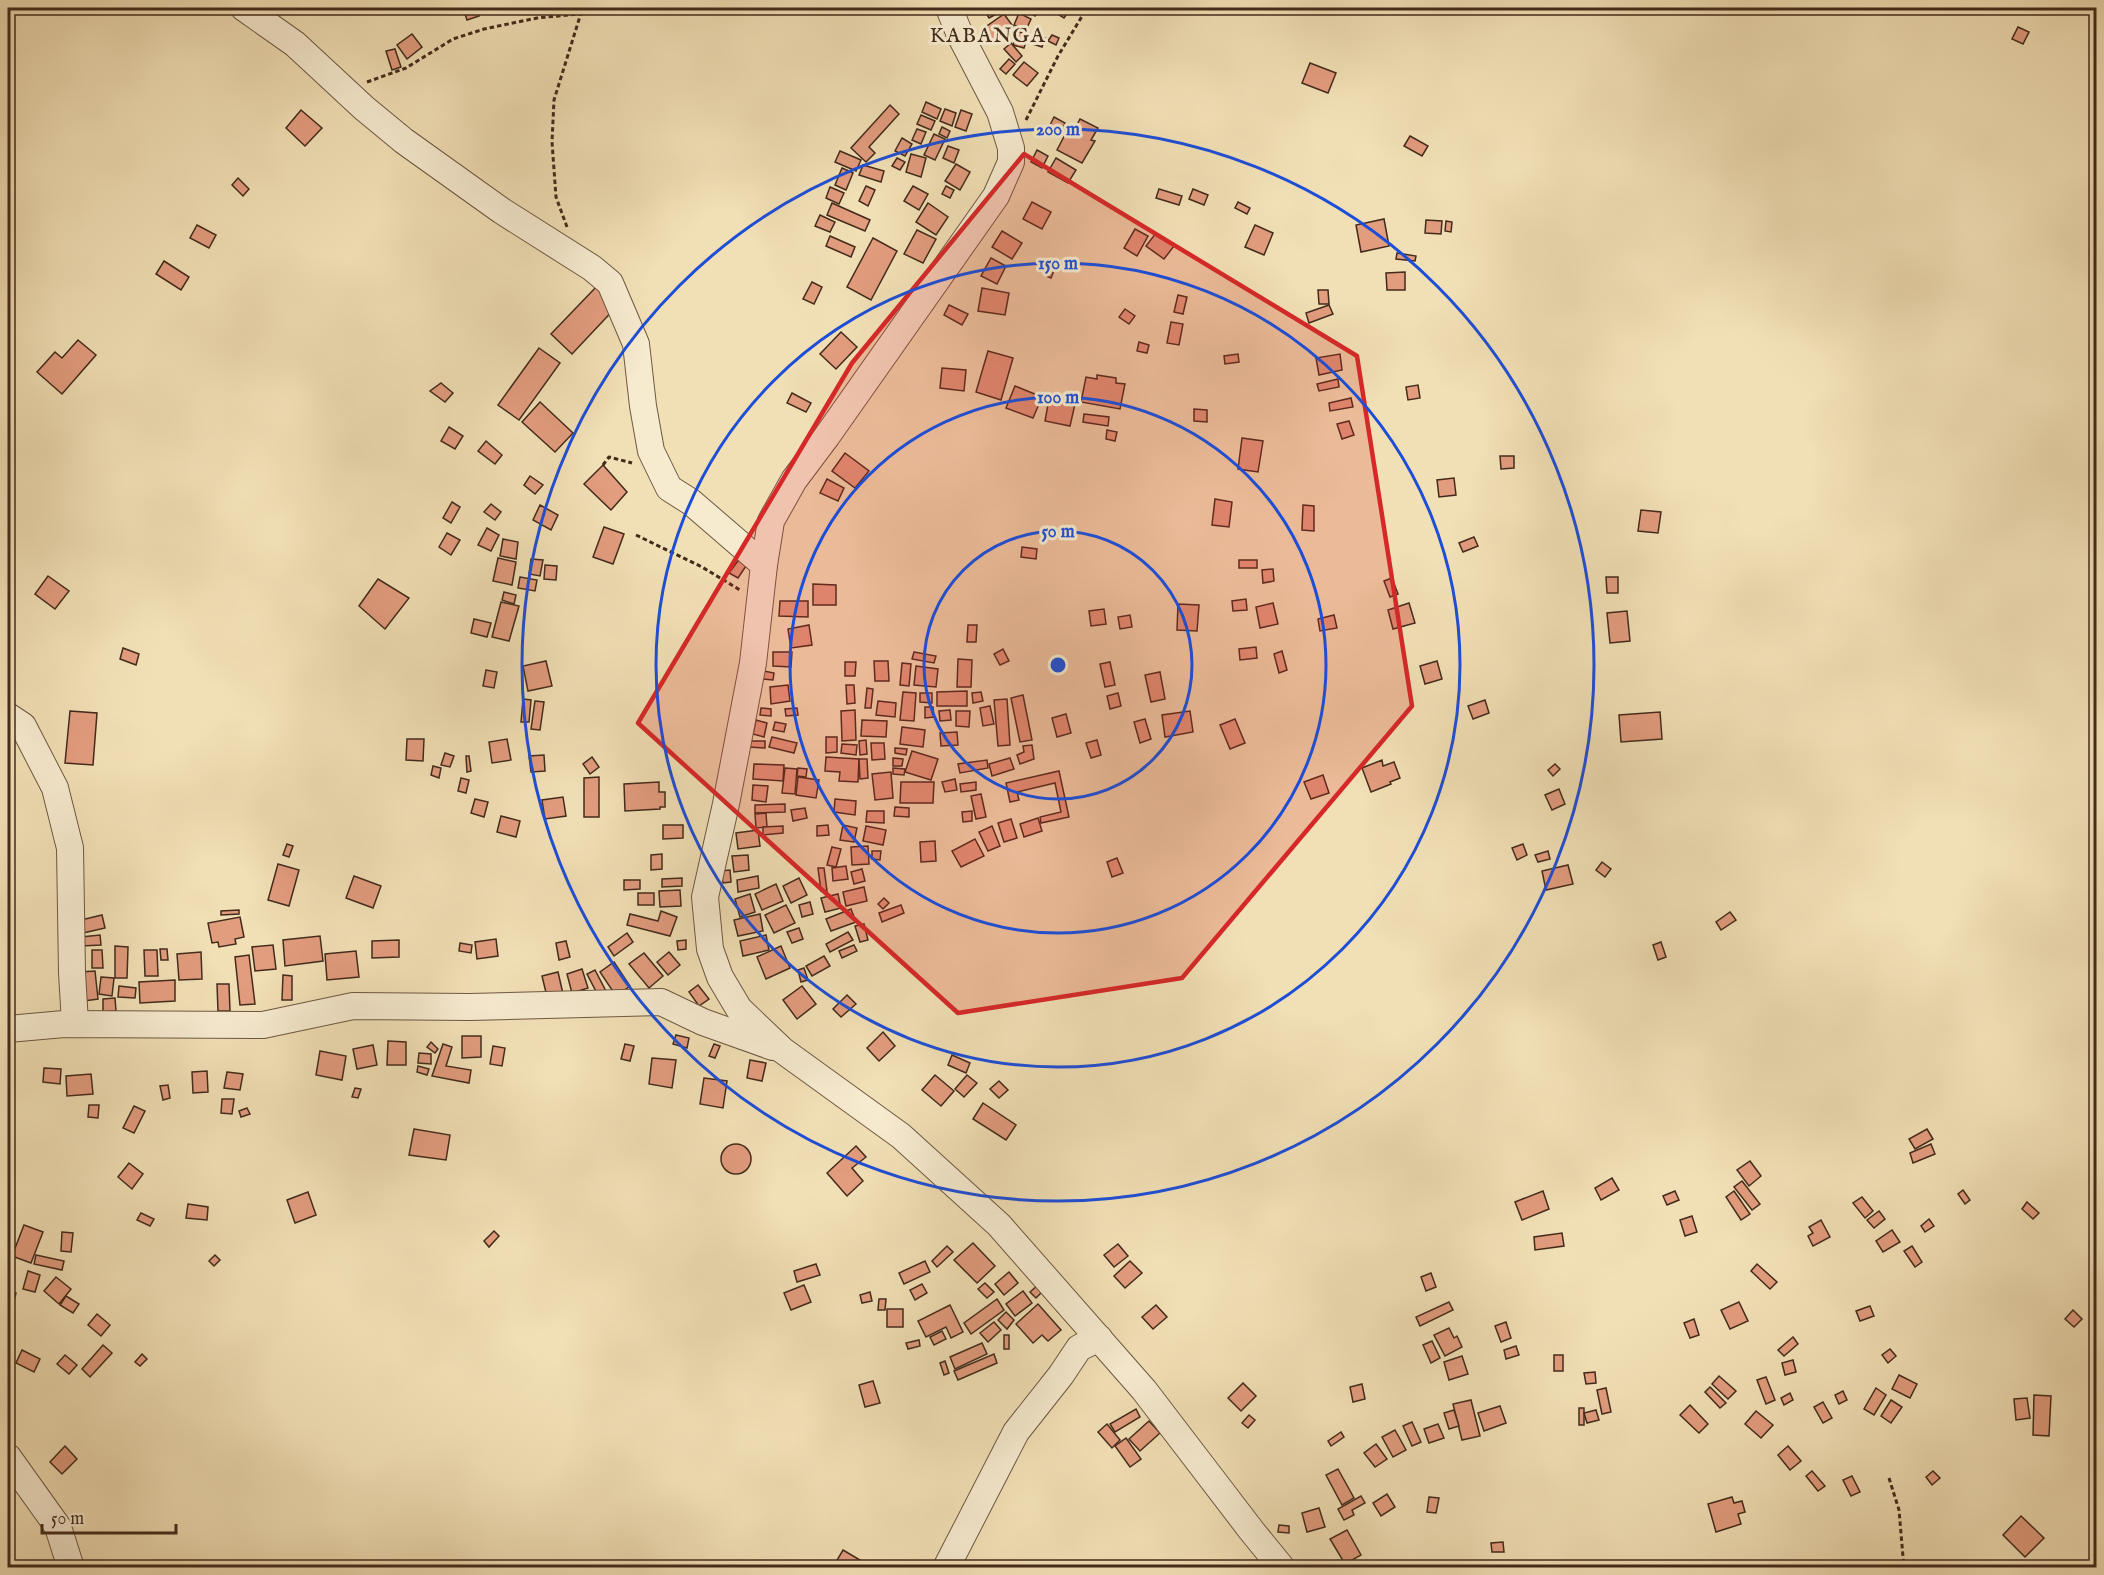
<svg xmlns="http://www.w3.org/2000/svg" width="2104" height="1575" font-family="'IM FELL English',serif">
	<style>
		.building { fill: #e29c7e; stroke: #432b1b; stroke-width: 1.5 }
		.lines { fill: none; stroke-linecap: round; stroke-linejoin: round }
		.minor-casing { stroke: #6e5842; stroke-width: 28 }
		.path { stroke: #432b1b; stroke-width: 3; stroke-dasharray: 4.5 3; stroke-linecap: butt }
		.minor { stroke: #f6eacf; stroke-width: 26 }
		.marked { fill: #d62828; fill-opacity: 0.2; stroke: #d62828; stroke-width: 4.5; stroke-linejoin: round }
		.ring { fill: none; stroke: #1d4ed8; stroke-width: 3 }
		.labels { text-anchor: middle; dominant-baseline: central; stroke-width: 6; stroke-linejoin: round; paint-order: stroke }
		.quarter-label { font-size: 21px; letter-spacing: 1.5px; fill: #432b1b; stroke: #f6eacf }
		.centre { fill: #1d4ed8; stroke: #f6eacf; stroke-width: 3 }
		.ring-label { font-size: 18px; text-anchor: middle; font-weight: bold; fill: #1d4ed8; stroke: #f6eacf; stroke-width: 6; stroke-linejoin: round; paint-order: stroke }
	</style>
	<rect width="100%" height="100%" fill="#f1dfb5"/>
	<filter id="stains"><feTurbulence type="fractalNoise" baseFrequency=".00333" numOctaves="4"/><feColorMatrix values="0 0 0 0 .2 0 0 0 0 .09 0 0 0 0 .02 0 0 0 .5 -.17"/></filter>
	<radialGradient id="worn" r=".72"><stop offset=".6" stop-color="#630" stop-opacity="0"/><stop offset="1" stop-color="#630" stop-opacity=".3"/></radialGradient>
	<!-- building -->
	<g class="building">
		<polygon points="463,8 476,8 479,16 467,20"/>
		<polygon points="983,8 1002,8 1004,10 989,18"/>
		<polygon points="1023,8 1041,8 1035,16"/>
		<polygon points="1048,8 1071,8 1064,18"/>
		<polygon points="1019,13 1031,19 1026,30 1014,25"/>
		<polygon points="1004,14 1015,29 994,43 984,28"/>
		<polygon points="2018,27 2029,32 2023,44 2012,39"/>
		<polygon points="1017,31 1028,35 1024,48 1013,45"/>
		<polygon points="412,34 422,47 407,59 397,45"/>
		<polygon points="1036,35 1045,38 1042,47 1033,44"/>
		<polygon points="1052,35 1059,38 1056,45 1048,41"/>
		<polygon points="1011,43 1022,56 1016,62 1004,49"/>
		<polygon points="395,49 401,67 392,70 386,51"/>
		<polygon points="1009,59 1015,64 1006,74 1000,69"/>
		<polygon points="1024,62 1038,73 1027,86 1013,75"/>
		<polygon points="1310,63 1336,73 1328,93 1302,83"/>
		<polygon points="926,102 941,109 937,119 922,112"/>
		<polygon points="890,105 899,114 869,147 875,153 866,162 851,148"/>
		<polygon points="945,109 956,113 952,126 940,121"/>
		<polygon points="301,110 322,128 305,146 286,128"/>
		<polygon points="961,110 972,114 966,131 955,127"/>
		<polygon points="921,115 935,121 931,130 917,124"/>
		<polygon points="1054,117 1065,123 1060,134 1048,129"/>
		<polygon points="1080,119 1098,128 1091,140 1095,141 1082,163 1057,150 1069,127 1074,130"/>
		<polygon points="942,127 950,131 947,138 939,134"/>
		<polygon points="917,129 926,132 921,144 912,140"/>
		<polygon points="934,134 945,139 935,160 924,155"/>
		<polygon points="1410,136 1428,146 1422,156 1404,146"/>
		<polygon points="902,138 912,144 905,156 895,151"/>
		<polygon points="948,146 959,150 954,163 943,158"/>
		<polygon points="1037,150 1048,156 1042,168 1031,162"/>
		<polygon points="840,151 861,160 856,171 835,162"/>
		<polygon points="911,154 926,158 921,177 906,172"/>
		<polygon points="897,158 905,162 900,170 892,166"/>
		<polygon points="1056,158 1076,170 1068,183 1048,172"/>
		<polygon points="956,164 970,172 960,190 945,181"/>
		<polygon points="863,165 884,171 881,182 859,175"/>
		<polygon points="842,168 853,173 846,190 835,185"/>
		<polygon points="238,178 249,189 243,196 232,185"/>
		<polygon points="866,186 875,190 868,206 859,201"/>
		<polygon points="913,186 928,194 919,210 904,201"/>
		<polygon points="946,186 954,190 950,198 942,194"/>
		<polygon points="830,187 844,193 839,204 826,198"/>
		<polygon points="1159,189 1182,196 1179,205 1156,198"/>
		<polygon points="1193,189 1208,195 1204,205 1189,199"/>
		<polygon points="1032,202 1051,212 1042,229 1023,219"/>
		<polygon points="1238,202 1250,208 1247,214 1235,208"/>
		<polygon points="832,203 870,220 865,231 827,215"/>
		<polygon points="928,203 948,217 936,235 916,222"/>
		<polygon points="820,215 835,222 830,232 815,226"/>
		<polygon points="1384,219 1389,246 1361,252 1356,225"/>
		<polygon points="1426,220 1442,221 1441,234 1425,233"/>
		<polygon points="1446,221 1452,222 1451,232 1445,231"/>
		<polygon points="197,225 216,235 209,248 190,238"/>
		<polygon points="1255,225 1273,233 1264,255 1245,247"/>
		<polygon points="1135,229 1148,236 1137,256 1124,248"/>
		<polygon points="917,230 936,239 923,263 904,254"/>
		<polygon points="1002,231 1022,243 1012,259 992,247"/>
		<polygon points="1156,233 1174,246 1164,259 1146,246"/>
		<polygon points="830,236 855,247 851,257 826,246"/>
		<polygon points="873,238 897,251 871,300 847,287"/>
		<polygon points="1397,253 1416,256 1415,261 1396,259"/>
		<polygon points="991,258 1006,266 997,284 981,276"/>
		<polygon points="1050,260 1057,263 1051,278 1044,275"/>
		<polygon points="164,261 189,277 181,290 156,274"/>
		<polygon points="1405,272 1405,290 1387,290 1386,273"/>
		<polygon points="812,282 822,287 814,304 803,299"/>
		<polygon points="598,285 619,304 572,354 551,334"/>
		<polygon points="982,288 1009,293 1005,315 978,311"/>
		<polygon points="1318,290 1328,290 1329,304 1319,304"/>
		<polygon points="1178,295 1187,297 1183,314 1174,312"/>
		<polygon points="949,305 968,314 962,325 944,315"/>
		<polygon points="1329,305 1333,314 1309,323 1306,313"/>
		<polygon points="1125,309 1135,316 1129,324 1119,317"/>
		<polygon points="1171,322 1183,324 1179,345 1167,343"/>
		<polygon points="841,332 857,347 836,369 820,354"/>
		<polygon points="78,340 96,355 62,394 37,372 55,352 62,358"/>
		<polygon points="1139,342 1149,345 1147,353 1137,351"/>
		<polygon points="539,348 560,363 519,420 498,405"/>
		<polygon points="988,351 1013,358 1001,400 976,392"/>
		<polygon points="1238,354 1239,362 1225,364 1224,356"/>
		<polygon points="1340,354 1342,370 1319,375 1316,358"/>
		<polygon points="942,368 966,370 964,391 940,388"/>
		<polygon points="1097,375 1116,378 1116,383 1125,384 1120,409 1081,402 1086,377 1097,379"/>
		<polygon points="1338,379 1339,387 1319,391 1317,384"/>
		<polygon points="441,383 453,393 445,402 430,391"/>
		<polygon points="1418,385 1420,398 1408,400 1406,387"/>
		<polygon points="1015,386 1042,397 1033,418 1006,408"/>
		<polygon points="792,393 811,403 806,412 787,403"/>
		<polygon points="1351,398 1353,407 1330,411 1329,403"/>
		<polygon points="1049,399 1075,404 1070,426 1045,421"/>
		<polygon points="540,402 573,433 555,452 522,422"/>
		<polygon points="1194,409 1207,410 1207,422 1194,421"/>
		<polygon points="1084,414 1109,417 1108,426 1083,422"/>
		<polygon points="1349,421 1354,435 1342,439 1337,424"/>
		<polygon points="449,427 463,436 455,449 441,441"/>
		<polygon points="1107,430 1117,432 1115,441 1106,439"/>
		<polygon points="1242,438 1263,441 1258,472 1238,469"/>
		<polygon points="486,441 502,455 495,464 478,451"/>
		<polygon points="845,453 869,471 855,488 832,471"/>
		<polygon points="1500,456 1514,456 1514,468 1501,469"/>
		<polygon points="603,465 627,492 611,510 584,484"/>
		<polygon points="530,476 543,485 535,494 524,485"/>
		<polygon points="1454,478 1456,495 1439,497 1437,480"/>
		<polygon points="827,479 844,488 838,501 820,493"/>
		<polygon points="1215,499 1232,502 1229,527 1212,525"/>
		<polygon points="452,502 460,507 451,523 443,518"/>
		<polygon points="491,504 501,512 495,520 484,512"/>
		<polygon points="540,505 558,515 551,530 533,520"/>
		<polygon points="1303,505 1314,506 1314,531 1302,530"/>
		<polygon points="1641,510 1661,512 1658,533 1638,531"/>
		<polygon points="604,527 624,534 613,564 593,557"/>
		<polygon points="487,528 499,535 491,551 478,545"/>
		<polygon points="447,533 460,540 451,555 439,547"/>
		<polygon points="1474,537 1478,546 1463,552 1459,543"/>
		<polygon points="503,539 518,542 516,559 500,556"/>
		<polygon points="1022,547 1037,549 1036,559 1021,557"/>
		<polygon points="498,558 516,562 512,585 493,581"/>
		<polygon points="740,558 748,563 738,578 729,573"/>
		<polygon points="531,559 543,560 540,576 529,574"/>
		<rect x="1239" y="560" width="18" height="8"/>
		<polygon points="545,565 557,566 556,580 544,579"/>
		<polygon points="1273,569 1274,581 1263,583 1262,570"/>
		<polygon points="48,576 69,591 55,609 35,594"/>
		<polygon points="520,577 537,580 535,591 518,588"/>
		<polygon points="1606,577 1618,577 1618,593 1607,593"/>
		<polygon points="1392,578 1398,594 1390,597 1384,581"/>
		<polygon points="378,579 409,598 385,629 359,606"/>
		<polygon points="813,584 836,585 836,605 813,605"/>
		<polygon points="504,592 516,595 514,604 502,600"/>
		<polygon points="1246,599 1247,610 1233,611 1232,601"/>
		<polygon points="780,601 808,601 808,617 779,616"/>
		<polygon points="501,602 519,606 509,641 492,637"/>
		<polygon points="1273,603 1278,624 1260,628 1256,607"/>
		<polygon points="1409,603 1415,623 1393,629 1388,610"/>
		<polygon points="1178,604 1199,605 1197,631 1177,630"/>
		<polygon points="1104,609 1106,624 1091,626 1089,611"/>
		<polygon points="1627,611 1630,641 1610,643 1607,613"/>
		<polygon points="1130,615 1132,627 1120,629 1118,617"/>
		<polygon points="1334,615 1337,628 1320,631 1318,619"/>
		<polygon points="474,619 491,623 487,637 471,633"/>
		<polygon points="809,625 812,645 791,648 788,629"/>
		<polygon points="968,625 977,625 976,642 967,642"/>
		<polygon points="1256,647 1257,658 1240,660 1239,649"/>
		<polygon points="123,648 139,654 136,665 120,659"/>
		<polygon points="1003,649 1009,661 1000,665 994,654"/>
		<polygon points="1282,651 1287,670 1279,673 1274,654"/>
		<polygon points="773,652 792,652 791,667 773,666"/>
		<polygon points="914,652 936,656 934,663 912,659"/>
		<polygon points="958,659 972,660 971,687 957,687"/>
		<polygon points="546,661 552,686 528,691 523,666"/>
		<polygon points="874,661 888,661 889,681 875,681"/>
		<polygon points="1437,661 1442,679 1425,684 1420,666"/>
		<polygon points="845,662 856,662 855,676 845,676"/>
		<polygon points="1110,662 1115,685 1105,687 1100,664"/>
		<polygon points="902,663 911,664 909,686 900,685"/>
		<polygon points="916,666 938,669 936,687 914,685"/>
		<polygon points="486,670 497,672 494,688 483,686"/>
		<polygon points="764,671 774,673 773,680 763,679"/>
		<polygon points="1160,672 1165,699 1151,702 1145,675"/>
		<polygon points="788,685 790,701 771,704 770,687"/>
		<polygon points="846,685 854,685 855,703 847,704"/>
		<polygon points="867,688 873,689 871,708 865,708"/>
		<polygon points="967,691 967,706 937,706 937,692"/>
		<polygon points="903,692 916,693 914,721 900,720"/>
		<polygon points="981,692 983,701 973,703 972,693"/>
		<polygon points="920,693 932,693 932,703 920,702"/>
		<polygon points="1118,693 1121,706 1110,709 1107,696"/>
		<polygon points="1023,695 1032,740 1020,742 1011,698"/>
		<polygon points="523,699 531,700 529,722 521,722"/>
		<polygon points="1007,699 1010,745 998,746 994,700"/>
		<polygon points="1485,700 1489,713 1473,719 1468,706"/>
		<polygon points="535,701 544,702 540,730 531,729"/>
		<polygon points="878,701 896,703 895,717 876,715"/>
		<polygon points="990,706 994,724 983,726 980,708"/>
		<polygon points="925,707 933,707 934,717 925,718"/>
		<polygon points="761,708 771,709 771,716 760,715"/>
		<polygon points="797,708 798,715 786,716 785,709"/>
		<polygon points="855,710 856,740 842,741 841,711"/>
		<polygon points="950,710 951,720 940,721 939,711"/>
		<polygon points="70,711 97,713 93,765 65,763"/>
		<polygon points="956,711 970,711 969,727 956,726"/>
		<polygon points="1190,711 1193,732 1165,737 1162,715"/>
		<polygon points="1660,712 1662,739 1621,742 1619,715"/>
		<polygon points="1066,714 1071,733 1057,737 1052,718"/>
		<polygon points="1145,719 1151,739 1140,743 1134,722"/>
		<polygon points="1235,719 1245,743 1230,749 1220,725"/>
		<polygon points="756,720 767,723 764,737 753,734"/>
		<polygon points="862,720 887,721 886,737 861,736"/>
		<polygon points="775,722 786,724 784,732 773,730"/>
		<polygon points="902,727 925,730 923,747 900,744"/>
		<polygon points="957,732 958,745 941,746 940,733"/>
		<polygon points="772,737 797,743 794,753 769,747"/>
		<polygon points="826,737 837,737 837,752 826,753"/>
		<polygon points="407,739 424,739 423,761 406,760"/>
		<polygon points="507,739 511,760 492,763 489,742"/>
		<polygon points="866,740 867,754 860,755 859,741"/>
		<polygon points="1097,740 1101,755 1091,758 1086,743"/>
		<polygon points="749,741 765,741 765,748 749,747"/>
		<polygon points="871,743 884,743 885,759 872,760"/>
		<polygon points="842,744 857,745 856,755 841,753"/>
		<polygon points="1032,745 1034,759 1020,764 1017,755 1024,752 1023,746"/>
		<polygon points="895,748 907,749 906,755 895,753"/>
		<polygon points="912,751 938,759 931,780 905,772"/>
		<polygon points="445,753 454,756 450,767 441,765"/>
		<polygon points="544,755 545,771 531,772 529,756"/>
		<polygon points="466,756 469,756 471,771 467,772"/>
		<polygon points="592,757 599,767 590,774 583,764"/>
		<polygon points="826,757 859,759 858,782 839,781 840,772 825,771"/>
		<polygon points="893,758 903,759 902,766 893,766"/>
		<polygon points="1010,758 1014,769 992,776 989,764"/>
		<polygon points="859,759 867,759 868,778 860,779"/>
		<polygon points="987,760 988,768 960,773 958,764"/>
		<polygon points="1382,760 1383,766 1394,762 1400,778 1390,782 1391,784 1371,792 1362,768"/>
		<polygon points="754,764 784,765 783,781 753,779"/>
		<polygon points="1555,764 1560,769 1553,776 1548,770"/>
		<polygon points="433,766 441,768 439,778 431,775"/>
		<polygon points="785,768 797,769 795,794 782,793"/>
		<polygon points="798,768 807,769 806,777 797,776"/>
		<polygon points="893,768 905,769 904,775 893,774"/>
		<polygon points="1059,771 1069,817 1041,823 1040,817 1061,812 1055,783 1017,792 1019,800 1010,802 1006,783"/>
		<polygon points="891,772 893,798 875,800 872,774"/>
		<polygon points="1323,775 1329,793 1311,799 1304,782"/>
		<polygon points="599,777 599,817 584,817 584,778"/>
		<polygon points="798,777 819,780 816,798 796,795"/>
		<polygon points="461,778 469,780 466,793 458,791"/>
		<polygon points="955,779 957,790 945,792 942,782"/>
		<polygon points="659,782 659,792 665,792 665,807 660,807 660,809 625,811 624,784"/>
		<polygon points="901,782 934,782 933,803 900,803"/>
		<polygon points="976,782 976,790 961,792 960,784"/>
		<polygon points="753,785 768,786 766,802 752,800"/>
		<polygon points="1559,789 1565,804 1552,810 1545,795"/>
		<polygon points="981,794 986,817 976,819 971,796"/>
		<polygon points="563,797 566,816 545,819 542,800"/>
		<polygon points="475,799 488,802 484,817 471,813"/>
		<polygon points="835,799 856,801 855,815 834,812"/>
		<polygon points="785,804 785,812 755,813 755,805"/>
		<polygon points="895,807 909,808 909,817 894,816"/>
		<polygon points="805,808 807,818 793,821 791,810"/>
		<polygon points="867,811 884,811 884,823 866,822"/>
		<polygon points="972,811 972,821 963,822 962,812"/>
		<polygon points="766,813 767,827 756,828 755,814"/>
		<polygon points="501,816 520,821 516,837 497,832"/>
		<polygon points="1038,818 1042,831 1024,837 1020,824"/>
		<polygon points="1011,819 1017,838 1004,842 998,823"/>
		<polygon points="663,825 683,825 683,838 663,839"/>
		<polygon points="828,825 829,835 817,836 817,826"/>
		<polygon points="843,825 857,828 854,842 840,840"/>
		<polygon points="783,826 783,833 763,835 763,827"/>
		<polygon points="866,826 886,830 883,845 863,841"/>
		<polygon points="992,826 1000,846 988,851 979,832"/>
		<polygon points="758,830 760,846 738,849 736,833"/>
		<polygon points="975,839 984,856 961,867 952,851"/>
		<polygon points="935,841 936,861 921,862 920,842"/>
		<polygon points="287,844 293,846 289,857 283,855"/>
		<polygon points="1523,844 1527,855 1517,860 1512,848"/>
		<polygon points="868,846 869,864 852,865 851,847"/>
		<polygon points="832,847 841,849 836,867 827,865"/>
		<polygon points="872,851 881,851 880,860 872,859"/>
		<polygon points="1548,851 1550,859 1538,862 1535,855"/>
		<polygon points="662,854 662,869 651,870 651,855"/>
		<polygon points="748,855 749,870 734,872 732,856"/>
		<polygon points="1117,858 1123,873 1112,877 1107,862"/>
		<polygon points="1602,862 1611,869 1605,877 1596,870"/>
		<polygon points="278,864 299,870 289,906 268,900"/>
		<polygon points="1568,865 1573,884 1546,890 1542,871"/>
		<polygon points="846,866 848,879 833,881 832,868"/>
		<polygon points="818,868 824,868 827,891 821,891"/>
		<polygon points="862,869 865,881 854,884 851,872"/>
		<polygon points="730,870 731,882 723,883 721,871"/>
		<polygon points="354,876 381,886 373,908 346,898"/>
		<polygon points="758,876 759,888 738,892 737,880"/>
		<polygon points="682,878 682,886 662,887 662,879"/>
		<polygon points="799,878 807,895 791,903 783,886"/>
		<polygon points="624,880 640,880 640,889 624,890"/>
		<polygon points="776,884 783,901 762,910 755,894"/>
		<polygon points="864,887 867,901 846,906 843,892"/>
		<polygon points="680,890 681,906 660,907 659,891"/>
		<rect x="638" y="893" width="16" height="12"/>
		<polygon points="750,894 755,912 740,917 735,899"/>
		<polygon points="838,894 841,908 825,912 821,898"/>
		<polygon points="884,898 889,903 883,909 878,904"/>
		<polygon points="810,902 813,914 802,917 799,905"/>
		<polygon points="786,905 795,923 774,933 765,915"/>
		<polygon points="901,905 904,913 882,922 879,913"/>
		<polygon points="851,909 856,922 831,931 826,919"/>
		<polygon points="239,910 239,914 221,915 221,911"/>
		<polygon points="661,911 677,917 670,936 627,925 630,914 658,921"/>
		<polygon points="1730,912 1736,920 1721,930 1716,922"/>
		<polygon points="760,914 763,931 738,936 734,920"/>
		<polygon points="102,915 105,928 83,933 81,920"/>
		<polygon points="240,917 244,937 235,939 236,944 219,947 218,942 212,943 208,923"/>
		<polygon points="864,924 868,940 860,942 855,926"/>
		<polygon points="799,928 803,939 792,943 787,932"/>
		<polygon points="848,932 853,940 830,952 826,944"/>
		<polygon points="627,933 633,942 614,956 608,947"/>
		<polygon points="100,935 101,945 81,946 81,937"/>
		<polygon points="766,935 769,950 743,956 740,941"/>
		<polygon points="320,936 323,961 285,966 283,940"/>
		<polygon points="496,939 498,956 477,959 475,942"/>
		<polygon points="399,940 399,957 372,958 372,941"/>
		<polygon points="686,940 686,949 678,950 677,941"/>
		<polygon points="566,941 570,957 559,960 556,943"/>
		<polygon points="1661,942 1666,957 1658,960 1653,945"/>
		<polygon points="460,943 472,945 471,953 459,951"/>
		<polygon points="273,945 276,969 255,971 252,947"/>
		<polygon points="854,945 857,951 842,958 839,951"/>
		<polygon points="115,946 128,947 127,978 115,978"/>
		<polygon points="781,946 790,968 766,979 757,957"/>
		<polygon points="160,949 167,949 168,960 161,960"/>
		<polygon points="92,950 102,950 103,968 92,968"/>
		<polygon points="144,950 157,950 158,976 145,976"/>
		<polygon points="356,951 359,977 327,980 325,954"/>
		<polygon points="201,952 202,979 179,980 177,954"/>
		<polygon points="669,952 680,965 668,975 657,962"/>
		<polygon points="644,953 663,976 649,988 629,964"/>
		<polygon points="249,955 255,1004 240,1005 235,957"/>
		<polygon points="824,956 830,966 812,976 806,966"/>
		<polygon points="614,962 630,986 616,996 600,972"/>
		<polygon points="804,968 808,980 801,982 798,970"/>
		<polygon points="582,969 588,988 572,993 567,974"/>
		<polygon points="595,970 608,995 600,999 587,974"/>
		<polygon points="95,971 98,999 84,1001 80,972"/>
		<polygon points="558,972 564,998 548,1001 542,976"/>
		<polygon points="283,975 292,976 292,1000 282,1000"/>
		<polygon points="101,977 114,978 112,996 99,994"/>
		<polygon points="175,980 175,1001 140,1003 139,982"/>
		<polygon points="217,984 229,984 230,1011 218,1011"/>
		<polygon points="698,985 709,999 699,1006 689,992"/>
		<polygon points="119,986 136,988 135,998 118,997"/>
		<polygon points="802,986 816,1004 797,1019 783,1000"/>
		<polygon points="847,995 856,1004 841,1017 833,1009"/>
		<polygon points="115,998 116,1011 103,1012 103,999"/>
		<polygon points="883,1032 895,1046 879,1061 867,1048"/>
		<polygon points="676,1035 689,1038 687,1048 673,1044"/>
		<polygon points="462,1036 481,1036 481,1057 462,1058"/>
		<polygon points="388,1041 406,1042 406,1065 387,1065"/>
		<polygon points="431,1042 438,1049 435,1053 427,1047"/>
		<polygon points="443,1044 452,1047 446,1066 471,1070 469,1083 432,1076"/>
		<polygon points="625,1044 634,1046 630,1061 621,1059"/>
		<polygon points="714,1044 720,1046 715,1058 709,1056"/>
		<polygon points="373,1045 377,1065 357,1069 353,1049"/>
		<polygon points="493,1046 505,1048 502,1066 490,1064"/>
		<polygon points="320,1051 346,1056 342,1080 316,1075"/>
		<polygon points="419,1053 431,1054 431,1064 418,1063"/>
		<polygon points="952,1055 970,1063 966,1073 948,1065"/>
		<polygon points="652,1058 676,1060 672,1088 649,1084"/>
		<polygon points="750,1060 766,1063 762,1081 747,1078"/>
		<polygon points="418,1066 429,1069 427,1075 417,1072"/>
		<polygon points="44,1068 61,1069 60,1084 43,1082"/>
		<polygon points="207,1071 208,1092 193,1093 192,1072"/>
		<polygon points="227,1072 243,1074 240,1090 224,1088"/>
		<polygon points="91,1074 93,1094 67,1096 66,1076"/>
		<polygon points="935,1075 954,1091 941,1106 922,1090"/>
		<polygon points="967,1075 977,1083 964,1097 955,1089"/>
		<polygon points="704,1078 727,1081 723,1108 700,1104"/>
		<polygon points="999,1081 1008,1090 999,1098 990,1089"/>
		<polygon points="168,1085 170,1098 163,1100 160,1086"/>
		<polygon points="355,1088 361,1089 358,1098 352,1097"/>
		<polygon points="222,1099 234,1099 232,1114 221,1113"/>
		<polygon points="983,1103 1016,1125 1006,1140 973,1119"/>
		<polygon points="89,1105 99,1105 98,1118 88,1117"/>
		<polygon points="134,1106 145,1111 134,1133 123,1128"/>
		<polygon points="247,1108 250,1114 241,1117 239,1111"/>
		<polygon points="414,1129 450,1135 446,1160 409,1155"/>
		<polygon points="1927,1129 1933,1139 1915,1149 1909,1139"/>
		<polygon points="1931,1144 1935,1154 1913,1163 1910,1153"/>
		<circle cx="736" cy="1159" r="15"/>
		<polygon points="856,1146 866,1157 852,1168 863,1181 847,1196 827,1173"/>
		<polygon points="1750,1161 1761,1176 1749,1186 1737,1170"/>
		<polygon points="129,1163 143,1174 132,1189 118,1177"/>
		<polygon points="1612,1178 1619,1190 1601,1200 1595,1188"/>
		<polygon points="1742,1181 1760,1204 1752,1210 1734,1187"/>
		<polygon points="1963,1190 1970,1200 1965,1204 1958,1194"/>
		<polygon points="1543,1191 1549,1209 1522,1220 1515,1202"/>
		<polygon points="1675,1191 1679,1200 1667,1205 1663,1196"/>
		<polygon points="1734,1191 1750,1214 1741,1220 1726,1197"/>
		<polygon points="308,1192 316,1215 295,1223 287,1200"/>
		<polygon points="1862,1197 1873,1211 1865,1218 1853,1203"/>
		<polygon points="2027,1202 2039,1213 2033,1219 2022,1209"/>
		<polygon points="188,1204 208,1207 207,1220 186,1218"/>
		<polygon points="1879,1211 1885,1219 1874,1228 1867,1220"/>
		<polygon points="141,1213 154,1219 150,1226 137,1220"/>
		<polygon points="1692,1216 1697,1232 1685,1236 1680,1220"/>
		<polygon points="1929,1219 1934,1226 1925,1232 1921,1226"/>
		<polygon points="1821,1220 1830,1237 1813,1246 1808,1236 1813,1233 1809,1227"/>
		<polygon points="24,1225 43,1232 31,1263 12,1256"/>
		<polygon points="1892,1230 1900,1242 1883,1252 1876,1241"/>
		<polygon points="494,1231 499,1236 489,1247 484,1241"/>
		<polygon points="62,1232 73,1233 71,1252 61,1251"/>
		<polygon points="1562,1233 1564,1246 1535,1250 1534,1237"/>
		<polygon points="973,1243 995,1266 977,1283 954,1260"/>
		<polygon points="1118,1244 1128,1256 1114,1267 1104,1255"/>
		<polygon points="947,1246 953,1252 937,1267 932,1261"/>
		<polygon points="1912,1246 1922,1262 1915,1267 1904,1251"/>
		<polygon points="36,1255 64,1261 62,1270 34,1264"/>
		<polygon points="215,1255 220,1260 214,1266 209,1261"/>
		<polygon points="925,1261 930,1272 904,1284 899,1273"/>
		<polygon points="1130,1261 1142,1273 1125,1288 1114,1276"/>
		<polygon points="816,1264 820,1275 797,1282 794,1271"/>
		<polygon points="1757,1264 1777,1282 1770,1289 1751,1271"/>
		<polygon points="28,1271 40,1275 35,1292 23,1289"/>
		<polygon points="1009,1272 1018,1283 1004,1295 995,1284"/>
		<polygon points="1431,1273 1436,1287 1426,1291 1421,1277"/>
		<polygon points="56,1277 71,1289 59,1304 44,1291"/>
		<polygon points="985,1283 994,1292 987,1298 978,1289"/>
		<polygon points="922,1284 927,1293 915,1300 910,1290"/>
		<polygon points="804,1285 811,1302 791,1310 784,1293"/>
		<polygon points="1038,1285 1043,1291 1036,1298 1030,1292"/>
		<polygon points="8,1291 16,1293 10,1318 8,1318"/>
		<polygon points="1023,1291 1032,1303 1015,1316 1006,1304"/>
		<polygon points="870,1292 872,1301 862,1303 860,1295"/>
		<polygon points="66,1296 79,1304 73,1313 60,1305"/>
		<polygon points="879,1299 886,1299 885,1310 878,1310"/>
		<polygon points="997,1299 1004,1310 971,1334 964,1323"/>
		<polygon points="1449,1302 1453,1310 1420,1326 1416,1317"/>
		<polygon points="1739,1302 1748,1321 1730,1329 1721,1310"/>
		<polygon points="1038,1304 1061,1330 1048,1341 1042,1335 1033,1343 1016,1324"/>
		<polygon points="950,1305 963,1332 951,1338 946,1327 926,1337 918,1321"/>
		<polygon points="1156,1305 1167,1317 1153,1329 1142,1317"/>
		<polygon points="1870,1306 1874,1316 1860,1321 1856,1311"/>
		<rect x="887" y="1309" width="16" height="18"/>
		<polygon points="2073,1310 2082,1319 2074,1327 2065,1319"/>
		<polygon points="1006,1312 1014,1320 1007,1329 998,1320"/>
		<polygon points="97,1314 110,1325 101,1336 88,1325"/>
		<polygon points="1694,1319 1699,1335 1690,1338 1684,1323"/>
		<polygon points="994,1322 1001,1330 988,1342 980,1333"/>
		<polygon points="1506,1322 1511,1338 1501,1342 1495,1326"/>
		<polygon points="1449,1328 1454,1338 1457,1336 1462,1347 1445,1356 1434,1335"/>
		<polygon points="942,1331 946,1339 934,1345 930,1337"/>
		<rect x="1004" y="1335" width="5" height="14"/>
		<polygon points="1793,1337 1798,1344 1784,1356 1778,1350"/>
		<polygon points="919,1340 920,1346 908,1349 906,1343"/>
		<polygon points="1432,1341 1440,1358 1431,1363 1423,1345"/>
		<polygon points="982,1343 987,1354 955,1369 950,1357"/>
		<polygon points="103,1345 112,1353 90,1377 82,1369"/>
		<polygon points="1516,1346 1519,1355 1506,1359 1504,1350"/>
		<polygon points="1890,1349 1896,1356 1888,1363 1882,1355"/>
		<polygon points="22,1350 40,1359 34,1372 16,1363"/>
		<polygon points="142,1354 147,1359 140,1366 135,1362"/>
		<polygon points="994,1354 997,1363 958,1380 954,1371"/>
		<polygon points="65,1355 77,1365 69,1374 57,1364"/>
		<rect x="1554" y="1355" width="9" height="16"/>
		<polygon points="1462,1356 1468,1374 1449,1380 1444,1362"/>
		<polygon points="1793,1360 1796,1372 1785,1375 1782,1363"/>
		<polygon points="945,1361 949,1373 944,1375 940,1363"/>
		<polygon points="1595,1372 1596,1383 1586,1384 1584,1373"/>
		<polygon points="1899,1375 1917,1384 1910,1398 1892,1389"/>
		<polygon points="1719,1376 1736,1391 1728,1399 1712,1384"/>
		<polygon points="1766,1377 1775,1400 1766,1404 1757,1380"/>
		<polygon points="873,1381 880,1403 865,1407 859,1385"/>
		<polygon points="1243,1383 1256,1396 1241,1411 1228,1398"/>
		<polygon points="1362,1384 1365,1399 1353,1402 1350,1387"/>
		<polygon points="1710,1387 1726,1403 1720,1408 1705,1392"/>
		<polygon points="1606,1388 1611,1412 1602,1414 1597,1390"/>
		<polygon points="1876,1388 1886,1395 1874,1415 1864,1409"/>
		<polygon points="1843,1391 1847,1400 1839,1404 1835,1395"/>
		<polygon points="1790,1393 1793,1400 1784,1405 1781,1398"/>
		<polygon points="2034,1395 2051,1396 2049,1436 2033,1435"/>
		<polygon points="2027,1398 2030,1418 2016,1420 2014,1399"/>
		<polygon points="1471,1400 1480,1436 1462,1440 1453,1404"/>
		<polygon points="1891,1400 1902,1407 1891,1423 1881,1416"/>
		<polygon points="1823,1402 1832,1418 1823,1423 1814,1407"/>
		<polygon points="1690,1405 1708,1424 1699,1433 1680,1415"/>
		<polygon points="1500,1406 1506,1423 1484,1431 1478,1413"/>
		<rect x="1579" y="1408" width="5" height="17"/>
		<polygon points="1136,1409 1140,1417 1115,1432 1110,1424"/>
		<polygon points="1454,1410 1459,1426 1449,1429 1444,1413"/>
		<polygon points="1596,1410 1599,1420 1587,1423 1584,1413"/>
		<polygon points="1756,1411 1773,1425 1761,1438 1745,1424"/>
		<polygon points="1249,1415 1255,1420 1248,1428 1242,1423"/>
		<polygon points="1149,1421 1160,1433 1140,1451 1129,1439"/>
		<polygon points="1412,1422 1421,1442 1412,1446 1403,1426"/>
		<polygon points="1107,1424 1120,1440 1112,1448 1098,1432"/>
		<polygon points="1438,1424 1444,1438 1429,1443 1424,1429"/>
		<polygon points="1395,1430 1406,1450 1393,1457 1382,1437"/>
		<polygon points="1341,1432 1344,1437 1331,1446 1328,1441"/>
		<polygon points="1126,1438 1141,1459 1130,1467 1115,1446"/>
		<polygon points="1376,1444 1387,1459 1375,1467 1364,1453"/>
		<polygon points="65,1446 77,1459 62,1474 50,1462"/>
		<polygon points="1788,1446 1801,1461 1790,1470 1778,1455"/>
		<polygon points="1338,1469 1354,1498 1342,1505 1326,1475"/>
		<polygon points="1812,1471 1825,1486 1818,1491 1806,1476"/>
		<polygon points="1933,1471 1940,1478 1932,1485 1926,1477"/>
		<polygon points="1852,1476 1860,1492 1851,1496 1843,1480"/>
		<polygon points="1387,1494 1395,1507 1381,1516 1373,1503"/>
		<polygon points="1361,1496 1365,1503 1352,1510 1354,1515 1344,1520 1338,1509"/>
		<polygon points="1429,1497 1439,1498 1436,1513 1427,1512"/>
		<polygon points="1732,1497 1734,1503 1742,1501 1745,1512 1738,1514 1741,1524 1716,1532 1708,1504"/>
		<polygon points="1319,1508 1325,1527 1307,1532 1302,1513"/>
		<polygon points="2021,1516 2044,1538 2025,1557 2003,1535"/>
		<polygon points="1279,1525 1289,1526 1289,1533 1278,1532"/>
		<polygon points="1347,1530 1361,1555 1345,1564 1330,1539"/>
		<polygon points="1503,1542 1504,1552 1492,1552 1491,1543"/>
		<polygon points="843,1550 865,1563 862,1568 833,1567"/>
		<polygon points="1338,1560 1346,1568 1335,1568 1333,1565"/>
	</g>
	<g class="lines">
		<!-- minor casing -->
		<g class="minor-casing">
			<g id="minor">
				<polyline points="244,8 295,44 364,108 404,141 502,211 592,268 610,283 636,344 643,406 651,451 669,488 691,502 764,565"/>
				<polyline points="949,8 960,35 1000,112 1011,148 1011,162 996,196 827,436 794,480 771,521 764,565 753,663 726,804 705,897 710,949 720,977 739,1009 782,1050 901,1136 999,1225 1144,1390 1251,1530 1282,1568"/>
				<polyline points="8,716 23,726 55,788 70,848 72,973 75,1023"/>
				<polyline points="8,1029 64,1024 263,1025 353,1006 470,1007 661,1002 703,1022 773,1047"/>
				<polyline points="8,1457 58,1527 71,1568"/>
				<polyline points="946,1568 1016,1432 1061,1375 1079,1348 1099,1338"/>
			</g>
		</g>
		<!-- path -->
		<g class="path">
			<polyline points="367,82 406,68 453,39 484,29 537,18 639,8"/>
			<polyline points="1026,120 1058,56 1087,8"/>
			<polyline points="567,227 556,197 552,142 554,100 581,13"/>
			<polyline points="603,465 609,457 632,463"/>
			<polyline points="636,535 702,567 740,590"/>
			<polyline points="1889,1478 1899,1510 1904,1568"/>
		</g>
		<!-- minor -->
		<use href="#minor" class="minor"/>
	</g>
	<!-- marked area -->
	<path class="marked" d="M1024 154 1357 356 1412 706 1182 978 958 1013 638 723 852 363Z"/>
	<!-- distance rings -->
	<g class="ring">
		<circle cx="1058" cy="665" r="134"/>
		<circle cx="1058" cy="665" r="268"/>
		<circle cx="1058" cy="665" r="402"/>
		<circle cx="1058" cy="665" r="536"/>
	</g>
	<g class="labels">
		<!-- quarter labels -->
		<g class="quarter-label">
			<text x="988" y="36">KABANGA</text>
		</g>
	</g>
	<circle cx="1058" cy="665" r="9" class="centre"/>
	<g class="ring-label">
		<text x="1058" y="135">200 m</text>
		<text x="1058" y="269">150 m</text>
		<text x="1058" y="403">100 m</text>
		<text x="1058" y="537">50 m</text>
	</g>
	<!-- margin -->
	<rect width="2104" height="1575" fill="none" stroke="#f1dfb5" stroke-width="30"/>
	<rect x="9" y="9" width="2086" height="1557" fill="none" stroke="#432b1b" stroke-width="3"/>
	<rect x="15" y="15" width="2074" height="1545" fill="none" stroke="#432b1b" stroke-width="1.5"/>
	<!-- scale -->
	<path d="M42 1524v9h134v-9" fill="none" stroke="#432b1b" stroke-width="3"/>
	<text x="51" y="1524" font-size="18" fill="#432b1b" stroke="#f6eacf" stroke-width="4.5" paint-order="stroke">50 m</text>
	<rect width="100%" height="100%" filter="url(#stains)"/>
	<rect width="100%" height="100%" fill="url(#worn)"/>
</svg>
